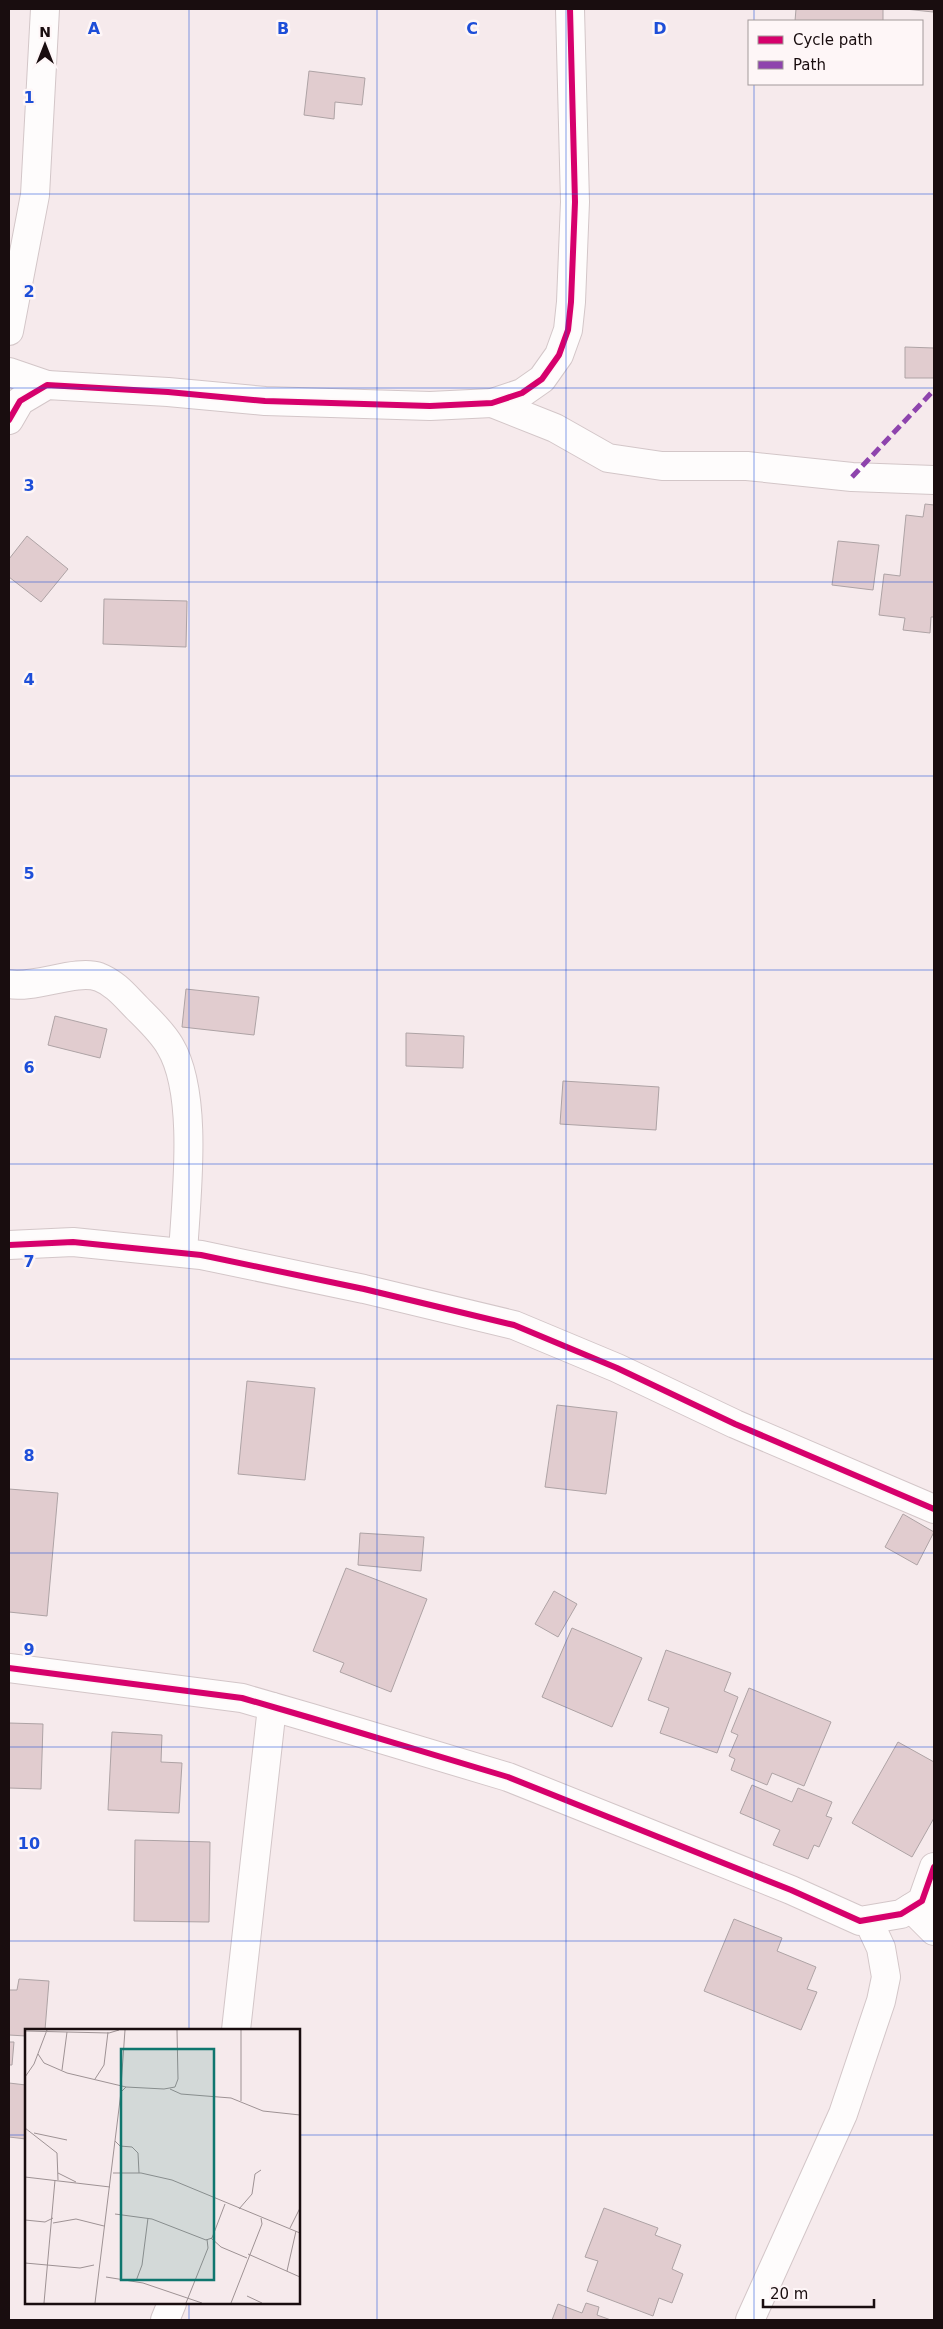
<svg xmlns="http://www.w3.org/2000/svg" width="943" height="2329" font-family="'DejaVu Sans',sans-serif">
	<style>
		.building { fill: #e1cccf; stroke: #aea3a5 }
		.lines { fill: none; stroke-linecap: round; stroke-linejoin: round }
		.street-casing { stroke: #d3c6c8; stroke-width: 30 }
		.street { stroke: #fefcfc; stroke-width: 28 }
		.quiet { stroke: #8e44ad; stroke-width: 5; stroke-dasharray: 10 5; stroke-linecap: butt }
		.cycleway-casing { stroke: #fef6f7; stroke-width: 9 }
		.cycleway { stroke: #d6006c; stroke-width: 6 }
		.grid { fill: none; stroke: #1d4ed8; stroke-width: 1; stroke-opacity: 0.55 }
		.inset-road { fill: none; stroke: #9e9294; stroke-width: 1 }
		.view { fill: #0f766e; fill-opacity: 0.15; stroke: #0f766e; stroke-width: 2.5 }
		.inset-edge { fill: none; stroke: #190d0f; stroke-width: 2.5 }
		.grid-label { font-size: 16px; text-anchor: middle; font-weight: bold; fill: #1d4ed8; stroke: #fef6f7; stroke-width: 5; stroke-linejoin: round; paint-order: stroke }
	</style>
	<rect width="100%" height="100%" fill="#f6eaec"/>
	<!-- building -->
	<g class="building">
		<polygon points="796,9 883,9 883,21 795,21"/>
		<polygon points="905,9 933,9 933,12"/>
		<polygon points="309,71 365,78 362,105 335,102 334,119 304,115"/>
		<polygon points="905,347 934,348 934,378 905,378"/>
		<polygon points="925,504 934,505 934,617 931,617 930,633 903,630 905,618 879,615 884,574 900,576 906,515 923,517"/>
		<polygon points="27,536 68,569 41,602 9,577 9,559"/>
		<polygon points="838,541 879,545 873,590 832,585"/>
		<polygon points="104,599 187,601 186,647 103,644"/>
		<polygon points="186,989 259,997 254,1035 182,1027"/>
		<polygon points="55,1016 107,1029 100,1058 48,1045"/>
		<polygon points="406,1033 464,1036 463,1068 406,1066"/>
		<polygon points="563,1081 659,1087 656,1130 560,1124"/>
		<polygon points="247,1381 315,1388 305,1480 238,1474"/>
		<polygon points="557,1405 617,1412 606,1494 545,1487"/>
		<polygon points="9,1489 58,1493 47,1616 9,1612"/>
		<polygon points="903,1514 934,1532 917,1565 885,1547"/>
		<polygon points="360,1533 424,1537 421,1571 358,1565"/>
		<polygon points="346,1568 427,1599 391,1692 340,1672 344,1663 313,1651"/>
		<polygon points="554,1591 577,1604 558,1637 535,1624"/>
		<polygon points="572,1628 642,1658 612,1727 542,1697"/>
		<polygon points="666,1650 731,1673 724,1691 738,1697 717,1753 660,1733 669,1708 648,1700"/>
		<polygon points="749,1688 831,1722 804,1786 772,1773 767,1785 731,1770 735,1759 729,1756 738,1735 731,1732"/>
		<polygon points="9,1723 43,1724 41,1789 9,1788"/>
		<polygon points="112,1732 162,1735 161,1762 182,1763 179,1813 108,1810"/>
		<polygon points="898,1742 934,1762 934,1818 912,1857 852,1823"/>
		<polygon points="752,1785 792,1802 798,1788 832,1802 826,1816 832,1818 819,1847 814,1845 808,1859 773,1845 780,1830 740,1813"/>
		<polygon points="135,1840 210,1842 209,1922 134,1921"/>
		<polygon points="734,1919 782,1938 777,1951 816,1967 807,1989 817,1992 801,2030 704,1991"/>
		<polygon points="19,1979 49,1981 45,2030 26,2030 26,2036 9,2035 9,1990 17,1990"/>
		<polygon points="9,2042 14,2042 12,2065 9,2065"/>
		<polygon points="9,2083 26,2085 26,2139 9,2137"/>
		<polygon points="604,2208 658,2228 655,2235 681,2245 672,2269 683,2274 672,2303 659,2298 653,2316 587,2291 598,2261 585,2257"/>
		<polygon points="586,2303 599,2307 597,2315 611,2320 552,2320 558,2304 582,2313"/>
	</g>
	<g class="lines">
		<!-- street casing -->
		<g class="street-casing">
			<g id="street">
				<polyline points="9,331 35,195 45,9"/>
				<polyline points="9,372 47,385"/>
				<polyline points="492,403 555,428 608,458 662,466 747,466 852,477 934,480"/>
				<polyline points="9,420 20,401 47,385 168,392 265,401 430,406 492,403 522,393 542,379 559,355 568,330 571,302 575,202 570,9"/>
				<path d="M9 984C34 989 76 969 99 977 115 983 126 997 137 1008 148 1019 162 1032 170 1046 199 1094 186 1198 183 1253"/>
				<polyline points="9,1245 73,1242 201,1255 364,1289 514,1325 617,1368 735,1424 934,1509"/>
				<polyline points="9,1668 242,1698 311,1718 508,1777 791,1890 860,1921 901,1914 922,1901 934,1867"/>
				<polyline points="911,1908 934,1931"/>
				<polyline points="236,2030 272,1707"/>
				<polyline points="165,2320 172,2303"/>
				<polyline points="750,2320 843,2114 881,2001 886,1977 881,1948 868,1920"/>
			</g>
		</g>
		<!-- street -->
		<use href="#street" class="street"/>
		<!-- quiet -->
		<polyline class="quiet" points="852,477 934,390"/>
		<!-- cycleway casing -->
		<g class="cycleway-casing">
			<g id="cycleway">
				<polyline points="9,420 20,401 47,385 168,392 265,401 430,406 492,403 522,393 542,379 559,355 568,330 571,302 575,202 570,9"/>
				<polyline points="9,1245 73,1242 201,1255 364,1289 514,1325 617,1368 735,1424 934,1509"/>
				<polyline points="9,1668 242,1698 311,1718 508,1777 791,1890 860,1921 901,1914 922,1901 934,1867"/>
			</g>
		</g>
		<!-- cycleway -->
		<use href="#cycleway" class="cycleway"/>
	</g>
	<!-- grid -->
	<path class="grid" d="M189 9V2030M377 9V2320M566 9V2320M754 9V21M754 84V2320M9 194H934M9 388H934M9 582H934M9 776H934M9 970H934M9 1164H934M9 1359H934M9 1553H934M9 1747H934M9 1941H934M9 2135H26M299 2135H934M189 2303V2320"/>
	<!-- overview -->
	<g transform="translate(25 2029)">
		<rect width="275" height="275" fill="#f6eaec"/>
		<path class="inset-road" d="M216 1V72M0 2 84 4 94 1M13 25 19 34 42 44 101 58M37 41 42 3M0 48 9 35 22 1M70 50 79 36 83 3M96 57 100 1M145 60 156 65 206 69 238 82 275 86M0 99 32 124 33 151M9 104 42 111M90 112 95 117 107 118 113 124 114 144M33 144 51 153M88 144H116L147 151 275 204M0 148 85 158M214 180 227 165 230 145 236 141M90 185 127 190 181 211 187 209 200 175M0 191 20 193 28 189M28 194 51 190 79 197M265 199 275 179M186 209 196 218 222 229M223 225 275 248M0 234 55 239 69 236M262 242 271 202M81 248 118 254 177 274M111 252 117 236 123 189M222 267 237 274M19 274 30 151M70 274 96 63 101 58 139 60 150 58 153 50 152 1M161 274 183 219 182 210M206 274 237 195 236 189"/>
		<path class="view" d="M96 20H189V251H96Z"/>
		<rect width="275" height="275" class="inset-edge"/>
	</g>
	<g class="grid-label">
		<text x="94" y="34">A</text>
		<text x="283" y="34">B</text>
		<text x="472" y="34">C</text>
		<text x="660" y="34">D</text>
		<text x="29" y="103">1</text>
		<text x="29" y="297">2</text>
		<text x="29" y="491">3</text>
		<text x="29" y="685">4</text>
		<text x="29" y="879">5</text>
		<text x="29" y="1073">6</text>
		<text x="29" y="1267">7</text>
		<text x="29" y="1461">8</text>
		<text x="29" y="1655">9</text>
		<text x="29" y="1849">10</text>
	</g>
	<!-- border -->
	<rect width="943" height="2329" fill="none" stroke="#190d0f" stroke-width="20"/>
	<!-- legend -->
	<rect x="748" y="20" width="175" height="65" fill="#fef6f7" stroke="#a2999a"/>
	<rect x="758" y="36" width="25" height="8" fill="#d6006c" stroke="#a2999a"/>
	<text x="793" y="45" font-size="15" fill="#190d0f">Cycle path</text>
	<rect x="758" y="61" width="25" height="8" fill="#8e44ad" stroke="#a2999a"/>
	<text x="793" y="70" font-size="15" fill="#190d0f">Path</text>
	<!-- north arrow -->
	<g transform="translate(45 45)" stroke="#fef6f7" stroke-width="4" paint-order="stroke">
	<path d="M0-4L9 19L0 12L-9 19Z" fill="#190d0f"/>
	<text y="-8" font-size="14" font-weight="bold" text-anchor="middle" fill="#190d0f">N</text>
	</g>
	<!-- scale -->
	<path d="M763 2299v8h111v-8" fill="none" stroke="#190d0f" stroke-width="2.5"/>
	<text x="770" y="2299" font-size="15" fill="#190d0f" stroke="#fef6f7" stroke-width="4" paint-order="stroke">20 m</text>
</svg>
